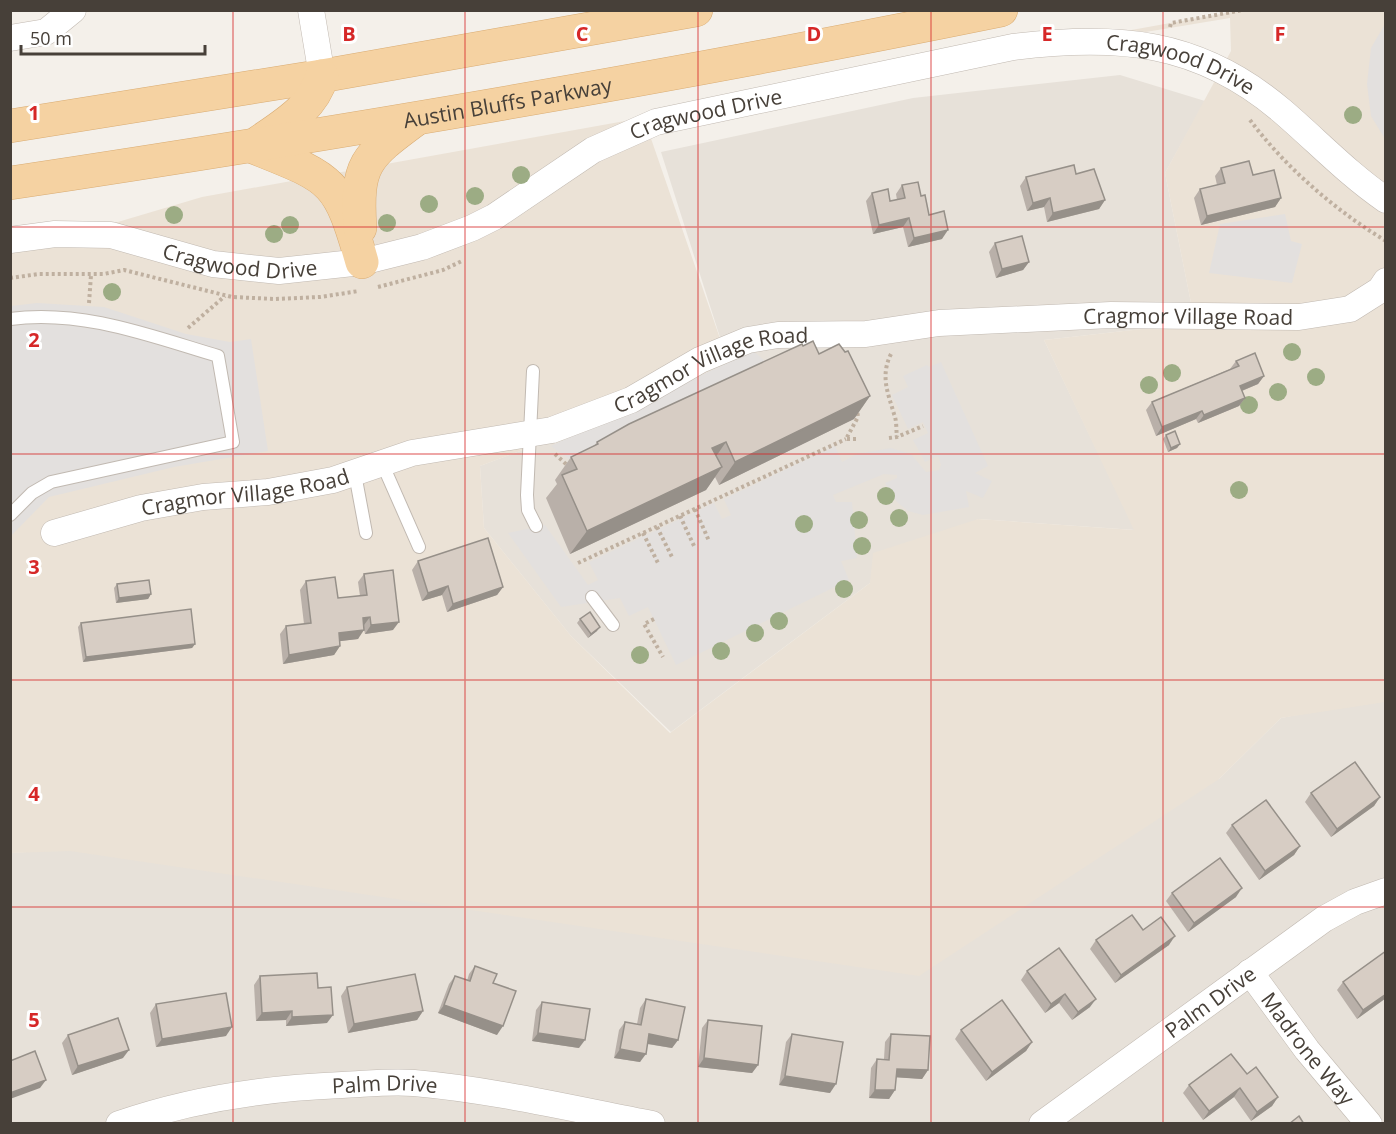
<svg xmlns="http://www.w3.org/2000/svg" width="1396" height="1134" font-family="'Open Sans',sans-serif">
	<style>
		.residential { fill: #e7e1d9 }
		.education { fill: #ebe2d6; fill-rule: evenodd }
		.parking { fill: #e3e0de }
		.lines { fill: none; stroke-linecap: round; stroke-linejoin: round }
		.lane-casing { stroke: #c1b9b1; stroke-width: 14 }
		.street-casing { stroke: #c1b9b1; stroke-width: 27 }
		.primary-casing { stroke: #d9ac73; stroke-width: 34 }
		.path { stroke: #bfb0a0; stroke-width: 4; stroke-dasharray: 3 3; stroke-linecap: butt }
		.lane { stroke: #fff; stroke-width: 12 }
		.street { stroke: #fff; stroke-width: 26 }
		.primary { stroke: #f5d2a2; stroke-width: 33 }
		.tree { fill: #9cac84 }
		.wall { fill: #b9b0a9 }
		.shaded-wall { fill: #969089 }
		.building { fill: #d7cdc4; stroke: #969089; stroke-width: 1.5 }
		.grid { fill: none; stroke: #d62828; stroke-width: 1.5; stroke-opacity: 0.55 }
		.labels { text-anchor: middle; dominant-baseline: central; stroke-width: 6; stroke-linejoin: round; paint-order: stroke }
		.street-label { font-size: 21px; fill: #474039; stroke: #fff }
		.grid-label { font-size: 20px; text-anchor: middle; font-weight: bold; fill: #d62828; stroke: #fff; stroke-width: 6; stroke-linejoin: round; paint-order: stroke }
	</style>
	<rect width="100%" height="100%" fill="#f4f0ea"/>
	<!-- residential -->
	<g class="residential">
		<polygon points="1120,75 1205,101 1165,173 1195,323 1044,340 1135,530 978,519 870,583 671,732 571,636 484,528 480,466 617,415 725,353 661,152 913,98"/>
		<polygon points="1385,698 1385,1123 11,1123 10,853 1219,779 1281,718"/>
	</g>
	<!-- education -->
	<path class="education" d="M1237 11H1385V702L1281 718 1219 779 919 976 70 851 11 853 10 254 202 197ZM1230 18 1231 51 1165 173 1195 323 1044 340 1134 530 978 519 873 553 870 583 670 733 571 636 484 528 480 466 617 415 725 353 646 124 971 61Z"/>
	<!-- parking -->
	<g class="parking">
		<polygon points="1385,24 1385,139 1371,116 1367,84 1371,48"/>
		<polygon points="1285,214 1291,241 1302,244 1292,283 1209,273 1220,224"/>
		<polygon points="37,303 104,307 186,334 230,342 251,339 268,451 174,467 49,497 11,536 11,306"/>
		<polygon points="753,351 770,365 570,460 551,446"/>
		<polygon points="941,362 988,466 975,473 992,481 983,498 966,491 969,507 923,515 908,511 897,502 885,483 897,478 897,475 884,474 833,495 836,502 852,502 857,558 841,561 849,580 676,665 648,607 629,616 620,598 561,607 508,533 545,525 588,585 598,580 589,562 714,503 722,519 731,515 724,499 835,446 842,462 857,454 891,448 911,454 926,472 939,470 941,465 938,456 925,462 913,440 928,433 923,422 908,429 892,395 908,387 903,376 927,365 929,367"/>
	</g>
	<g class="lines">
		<!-- lane casing -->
		<g class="lane-casing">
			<g id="lane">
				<path d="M10 319C81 309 151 336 218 356L233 442 51 482 32 493 10 515"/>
				<polyline points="533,371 527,495 528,510 536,526"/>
				<polyline points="382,463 419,547"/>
				<polyline points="355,474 366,533"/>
				<polyline points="592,597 613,625"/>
			</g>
		</g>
		<!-- street casing -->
		<g class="street-casing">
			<g id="street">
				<polyline points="311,10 322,76"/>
				<polyline points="10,38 46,32 73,10"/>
				<path id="s1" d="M10 240 55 234 111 235 213 264 279 271 362 262 422 247 472 228 494 217 593 150 656 122 1013 47C1117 34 1199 40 1282 111 1317 141 1348 174 1386 200"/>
				<path id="s2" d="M54 533 141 508 203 497 268 492 333 480 412 453 552 430 631 400 700 360 748 340 778 335 866 334 939 323 1111 315 1299 317 1350 309 1380 290 1386 281"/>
				<path id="s3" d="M1250 972 1307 1050 1369 1124"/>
				<path id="s4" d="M119 1124C191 1099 266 1088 342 1085 366 1084 390 1081 414 1083 494 1090 574 1109 652 1124"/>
				<path id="s5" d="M1042 1124 1324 919 1355 902 1386 891"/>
			</g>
		</g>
		<!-- primary casing -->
		<g class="primary-casing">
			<g id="primary">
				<polyline points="10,126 322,76 696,10"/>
				<path d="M259 142C285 124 313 108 322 76"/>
				<path d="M253 147C333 179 338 178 362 262"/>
				<path id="s6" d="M10 183C342 133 672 77 1001 10"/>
				<path d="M360 228C356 164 365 157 415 120"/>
			</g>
		</g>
		<!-- path -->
		<g class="path">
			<polyline points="1170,27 1171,23 1243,10"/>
			<path d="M1250 120C1285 167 1336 211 1386 241"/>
			<polyline points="10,278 39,274 104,274 124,270 232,297 275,299 320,297 359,291"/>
			<polyline points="378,287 443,270 462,261"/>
			<polyline points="89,303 91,275"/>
			<polyline points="188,328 225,296"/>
			<path d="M891 354C880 376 888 393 894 414 897 421 896 430 897 437"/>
			<polyline points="889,438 897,437 923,426"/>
			<polyline points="856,439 846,439 858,417 857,410"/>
			<polyline points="555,454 567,465 570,464"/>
			<polyline points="695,509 709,541"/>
			<polyline points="680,516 695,548"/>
			<polyline points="657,527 673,559"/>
			<polyline points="643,533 659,565"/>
			<polyline points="578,563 846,439"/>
			<polyline points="654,619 644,624 663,657"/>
		</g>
		<!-- lane -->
		<use href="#lane" class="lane"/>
		<!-- street -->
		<use href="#street" class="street"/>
		<!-- primary -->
		<use href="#primary" class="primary"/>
	</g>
	<!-- trees -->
	<g class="tree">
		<circle cx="1353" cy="115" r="9"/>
		<circle cx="521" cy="175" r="9"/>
		<circle cx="475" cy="196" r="9"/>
		<circle cx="429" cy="204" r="9"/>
		<circle cx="174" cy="215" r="9"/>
		<circle cx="387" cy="223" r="9"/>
		<circle cx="290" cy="225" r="9"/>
		<circle cx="274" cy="234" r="9"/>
		<circle cx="112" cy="292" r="9"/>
		<circle cx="1292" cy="352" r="9"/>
		<circle cx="1172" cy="373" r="9"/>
		<circle cx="1316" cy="377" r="9"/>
		<circle cx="1149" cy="385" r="9"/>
		<circle cx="1278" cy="392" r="9"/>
		<circle cx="1249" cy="405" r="9"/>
		<circle cx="1239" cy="490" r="9"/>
		<circle cx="886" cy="496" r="9"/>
		<circle cx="899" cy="518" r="9"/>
		<circle cx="859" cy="520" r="9"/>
		<circle cx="804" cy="524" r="9"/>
		<circle cx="862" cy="546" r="9"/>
		<circle cx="844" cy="589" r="9"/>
		<circle cx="779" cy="621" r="9"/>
		<circle cx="755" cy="633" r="9"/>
		<circle cx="721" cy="651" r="9"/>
		<circle cx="640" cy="655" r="9"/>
	</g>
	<!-- wall -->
	<g class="wall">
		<polygon points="1221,168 1253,175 1281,198 1275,207 1201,225 1194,198 1200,189 1217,185 1215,176"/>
		<polygon points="1076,174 1105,200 1099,209 1047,222 1044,207 1027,211 1020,186 1026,177"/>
		<polygon points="902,185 921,196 929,215 942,239 908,247 903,227 873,234 866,201 872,193 890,201 897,200 896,194"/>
		<polygon points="995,243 1029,262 1023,270 996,278 989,252"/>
		<polygon points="819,354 870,396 854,419 719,485 715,477 706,490 570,554 546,498 557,484 555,480 571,457 594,446 597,442"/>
		<polygon points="1236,361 1264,376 1258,384 1242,391 1245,398 1239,406 1198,423 1196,419 1156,436 1146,410 1152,402 1230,369"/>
		<polygon points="1166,435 1180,444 1177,448 1168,452 1163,439"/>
		<polygon points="418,561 503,587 497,595 447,612 442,595 422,601 412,570"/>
		<polygon points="364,574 393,630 365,634 363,625 358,639 340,641 340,646 334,655 283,664 280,634 286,626 304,624 300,590 306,581 338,598 360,596 358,582"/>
		<polygon points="117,584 151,594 148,599 116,603 114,588"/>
		<polygon points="580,619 597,631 588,638 577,623"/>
		<polygon points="81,623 195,644 192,648 83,662 78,627"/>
		<polygon points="1311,793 1380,797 1374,806 1331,837 1305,802"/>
		<polygon points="1232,825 1300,846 1294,855 1259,880 1226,833"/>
		<polygon points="1172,893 1236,897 1188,932 1166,901"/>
		<polygon points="1096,940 1169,945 1115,983 1090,949"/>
		<polygon points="475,966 493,983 497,1035 438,1013 449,984 455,976 467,981 469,974"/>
		<polygon points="1027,971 1090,1007 1072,1020 1059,1003 1045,1013 1021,980"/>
		<polygon points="260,976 318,988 327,1023 286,1026 286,1020 256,1021 254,985"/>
		<polygon points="1343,982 1386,998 1357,1019 1337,990"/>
		<polygon points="347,987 423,1011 417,1020 348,1033 341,996"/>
		<polygon points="646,999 678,1040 672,1048 647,1044 640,1062 614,1058 619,1030 625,1022 637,1024 640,1008"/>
		<polygon points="542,1002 579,1048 532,1041 536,1010"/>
		<polygon points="156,1004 226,1036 156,1047 150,1013"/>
		<polygon points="708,1020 758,1065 752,1073 698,1067 702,1028"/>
		<polygon points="961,1030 1032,1042 1026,1051 986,1081 955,1039"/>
		<polygon points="792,1034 830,1093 779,1085 786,1042"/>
		<polygon points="891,1034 928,1070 922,1079 896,1077 895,1090 889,1099 869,1098 871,1068 877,1059 884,1059 885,1042"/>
		<polygon points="68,1035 123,1058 72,1075 62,1043"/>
		<polygon points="1247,1074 1278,1097 1272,1106 1251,1121 1234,1097 1203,1120 1183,1093 1189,1085"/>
	</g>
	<!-- shaded-wall -->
	<g class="shaded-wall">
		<polygon points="1050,198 1044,207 1027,211 1033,203"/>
		<polygon points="1281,198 1275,207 1201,225 1207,216"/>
		<polygon points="1105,200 1099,209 1047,222 1053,213"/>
		<polygon points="909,218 903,227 873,234 879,225"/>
		<polygon points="948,230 942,239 908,247 914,238"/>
		<polygon points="1029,262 1023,270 996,278 1002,269"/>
		<polygon points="1264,376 1258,384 1234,394 1240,386"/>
		<polygon points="870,396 854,419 719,485 735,462"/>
		<polygon points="1245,398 1239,406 1198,423 1204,415"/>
		<polygon points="1202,411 1196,419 1156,436 1162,427"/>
		<polygon points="726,442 710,465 712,448"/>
		<polygon points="1180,444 1177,448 1168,452 1171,448"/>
		<polygon points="722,467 706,490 570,554 587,531"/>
		<polygon points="448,586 442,595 422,601 428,593"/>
		<polygon points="503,587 497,595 447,612 453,604"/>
		<polygon points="151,594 148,599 116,603 119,598"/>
		<polygon points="370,617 364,625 363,618"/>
		<polygon points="399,622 393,630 365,634 371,625"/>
		<polygon points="600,627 597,631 588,638 591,634"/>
		<polygon points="364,630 358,639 333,642 339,633"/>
		<polygon points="195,644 192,648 83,662 86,657"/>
		<polygon points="340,646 334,655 283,664 289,655"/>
		<polygon points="1380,797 1374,806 1331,837 1337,829"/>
		<polygon points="1300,846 1294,855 1259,880 1265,871"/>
		<polygon points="1242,888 1236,897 1188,932 1194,923"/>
		<polygon points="1175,936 1169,945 1115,983 1121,975"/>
		<polygon points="1065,994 1059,1003 1045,1013 1051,1004"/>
		<polygon points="1386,994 1386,998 1357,1019 1363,1010"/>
		<polygon points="1096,999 1090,1007 1072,1020 1078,1012"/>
		<polygon points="444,1005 503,1026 497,1035 438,1013"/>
		<polygon points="292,1011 286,1020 256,1021 262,1013"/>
		<polygon points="423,1011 417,1020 348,1033 354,1024"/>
		<polygon points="333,1015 327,1023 286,1026 292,1017"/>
		<polygon points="232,1027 226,1036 156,1047 162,1039"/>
		<polygon points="538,1033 585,1040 579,1048 532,1041"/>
		<polygon points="649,1034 678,1040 672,1048 643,1043"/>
		<polygon points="1032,1042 1026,1051 986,1081 992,1072"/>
		<polygon points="620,1049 646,1054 640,1062 614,1058"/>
		<polygon points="129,1050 123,1058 72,1075 78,1066"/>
		<polygon points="704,1058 758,1065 752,1073 698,1067"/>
		<polygon points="897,1069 928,1070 922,1079 891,1077"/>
		<polygon points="785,1076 836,1084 830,1093 779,1085"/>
		<polygon points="46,1080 40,1088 10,1099 10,1093"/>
		<polygon points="1240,1088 1234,1097 1203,1120 1209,1111"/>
		<polygon points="875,1090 895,1090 889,1099 869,1098"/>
		<polygon points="1278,1097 1272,1106 1251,1121 1257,1112"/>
	</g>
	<!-- building -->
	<g class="building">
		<polygon points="1249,161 1253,175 1274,170 1281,198 1207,216 1200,189 1225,183 1221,168"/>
		<polygon points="1074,165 1076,174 1094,169 1105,200 1053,213 1050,198 1033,203 1026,177"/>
		<polygon points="918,182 921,196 925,195 929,215 944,211 948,230 914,238 909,218 879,225 872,193 888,189 890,201 905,198 902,185"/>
		<polygon points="1022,236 1029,262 1002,269 995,243"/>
		<polygon points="813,341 819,354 839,344 845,352 848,351 870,396 735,462 726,442 712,448 722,467 587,531 562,475 577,469 571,457 598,444 597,442 629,424 802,344 803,346"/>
		<polygon points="1255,353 1264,376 1240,386 1245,398 1204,415 1202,411 1162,427 1152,402 1239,366 1236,361"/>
		<polygon points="1175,431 1180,444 1171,448 1166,435"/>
		<polygon points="488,538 503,587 453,604 448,586 428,593 418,561"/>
		<polygon points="393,570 399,622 371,625 370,617 363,618 364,630 339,633 340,646 289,655 286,626 311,623 306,581 335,577 338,598 367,595 364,574"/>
		<polygon points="149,580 151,594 119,598 117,584"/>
		<polygon points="191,609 195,644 86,657 81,623"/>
		<polygon points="590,612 600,627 591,634 580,619"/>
		<polygon points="1355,762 1380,797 1337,829 1311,793"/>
		<polygon points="1266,800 1300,846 1265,871 1232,825"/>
		<polygon points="1220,858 1242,888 1194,923 1172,893"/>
		<polygon points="1132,915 1143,930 1161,917 1175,936 1121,975 1096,940"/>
		<polygon points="1059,948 1096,999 1078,1012 1065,994 1051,1004 1027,971"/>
		<polygon points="1386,951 1386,994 1363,1010 1343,982"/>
		<polygon points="475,966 497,974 493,983 516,991 503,1026 444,1005 455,976 470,981"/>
		<polygon points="317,973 318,988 331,987 333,1015 292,1017 292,1011 262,1013 260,976"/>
		<polygon points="415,974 423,1011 354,1024 347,987"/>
		<polygon points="226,993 232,1027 162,1039 156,1004"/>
		<polygon points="646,999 685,1007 678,1040 649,1034 646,1054 620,1049 625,1022 641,1025"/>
		<polygon points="1002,1000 1032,1042 992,1072 961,1030"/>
		<polygon points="542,1002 590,1009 585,1040 538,1033"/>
		<polygon points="118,1018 129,1050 78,1066 68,1035"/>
		<polygon points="708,1020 762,1026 758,1065 704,1058"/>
		<polygon points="792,1034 843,1042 836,1084 785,1076"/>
		<polygon points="891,1034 930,1036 928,1070 897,1069 895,1090 875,1090 877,1059 889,1060"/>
		<polygon points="35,1051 46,1080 10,1093 10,1061"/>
		<polygon points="1231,1054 1247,1074 1256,1067 1278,1097 1257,1112 1240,1088 1209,1111 1189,1085"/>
		<polygon points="1299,1116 1304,1124 1289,1124"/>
	</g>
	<!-- grid -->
	<path class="grid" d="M233 10V1124M465 10V1124M698 10V1124M931 10V1124M1163 10V1124M10 227H1386M10 454H1386M10 680H1386M10 907H1386"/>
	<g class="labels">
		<!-- street labels -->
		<g class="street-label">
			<text stroke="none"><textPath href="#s1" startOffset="1222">Cragwood Drive</textPath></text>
			<text stroke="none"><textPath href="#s6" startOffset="504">Austin Bluffs Parkway</textPath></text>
			<text stroke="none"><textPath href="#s1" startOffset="736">Cragwood Drive</textPath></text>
			<text stroke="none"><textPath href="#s1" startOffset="234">Cragwood Drive</textPath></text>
			<text stroke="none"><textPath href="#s2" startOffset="1168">Cragmor Village Road</textPath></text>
			<text stroke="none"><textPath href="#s2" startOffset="682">Cragmor Village Road</textPath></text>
			<text stroke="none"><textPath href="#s2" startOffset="196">Cragmor Village Road</textPath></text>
			<text stroke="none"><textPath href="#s5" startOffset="208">Palm Drive</textPath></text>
			<text stroke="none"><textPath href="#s3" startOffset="96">Madrone Way</textPath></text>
			<text stroke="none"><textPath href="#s4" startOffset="270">Palm Drive</textPath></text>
		</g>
	</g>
	<g class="grid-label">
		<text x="349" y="41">B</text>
		<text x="582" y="41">C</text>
		<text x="814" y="41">D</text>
		<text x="1047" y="41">E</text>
		<text x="1280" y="41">F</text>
		<text x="34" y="120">1</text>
		<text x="34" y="347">2</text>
		<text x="34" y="574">3</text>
		<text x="34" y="801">4</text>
		<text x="34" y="1027">5</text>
	</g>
	<!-- border -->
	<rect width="1396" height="1134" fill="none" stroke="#474039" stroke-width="24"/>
	<!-- scale -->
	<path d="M21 45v9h184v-9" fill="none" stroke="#474039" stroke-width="3"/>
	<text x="30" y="45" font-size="18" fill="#474039" stroke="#ffffff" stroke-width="4.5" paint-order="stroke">50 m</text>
</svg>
